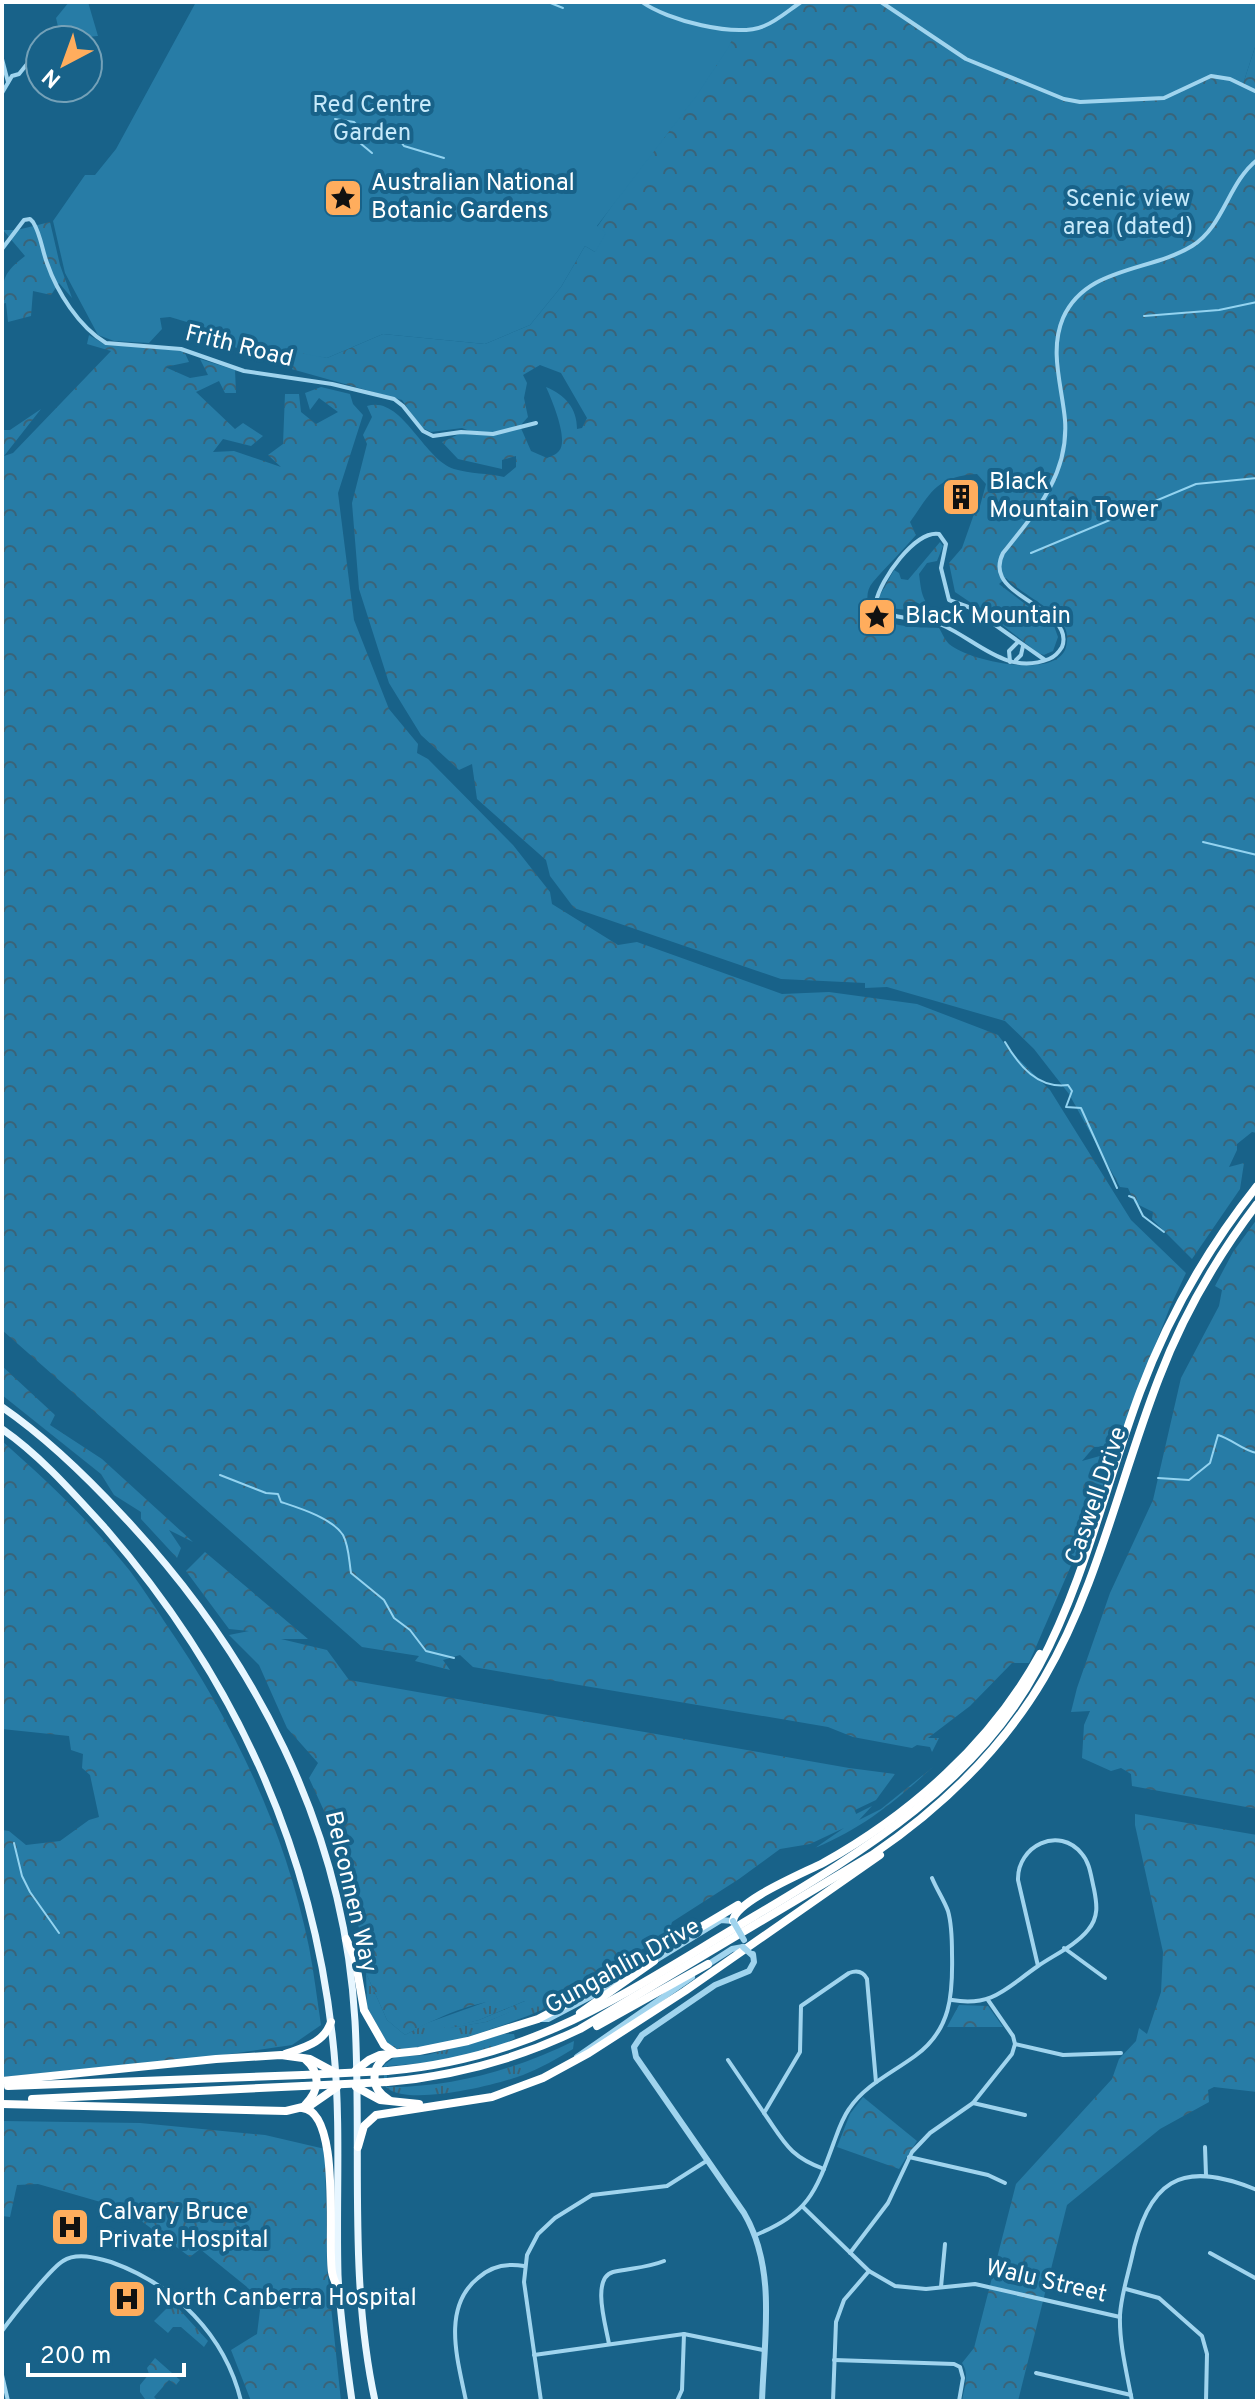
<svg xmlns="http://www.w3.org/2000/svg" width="1259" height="2403" font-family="Overpass,sans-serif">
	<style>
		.grass { fill: url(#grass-tufts) }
		.forest { fill: url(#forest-crowns); fill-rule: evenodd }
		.garden { fill: #277ca6 }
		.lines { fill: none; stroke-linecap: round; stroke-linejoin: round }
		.stream { stroke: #93d3f0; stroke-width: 2 }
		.minor { stroke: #a0d4ee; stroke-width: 4 }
		.tertiary { stroke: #a0d4ee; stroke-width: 6 }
		.primary { stroke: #e7f6ff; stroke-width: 7 }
		.motorway { stroke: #fff; stroke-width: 8 }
		.tertiary-bridge { stroke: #a0d4ee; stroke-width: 6 }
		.motorway-bridge { stroke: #fff; stroke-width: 8 }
		.labels { text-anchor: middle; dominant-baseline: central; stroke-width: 8; stroke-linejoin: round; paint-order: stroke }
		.park-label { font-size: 24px; fill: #c6e9fa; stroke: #186289 }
		.poi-label { font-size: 24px; fill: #fff; stroke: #186289; text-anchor: start }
		.street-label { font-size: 24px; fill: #fff; stroke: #186289 }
	</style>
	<defs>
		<pattern id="grass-tufts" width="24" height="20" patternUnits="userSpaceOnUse" patternTransform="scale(2)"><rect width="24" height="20" fill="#277ca6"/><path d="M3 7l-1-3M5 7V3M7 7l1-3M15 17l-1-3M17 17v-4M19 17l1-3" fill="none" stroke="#3a6479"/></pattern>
		<pattern id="forest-crowns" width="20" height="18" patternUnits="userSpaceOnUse" patternTransform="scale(2)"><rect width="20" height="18" fill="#277ca6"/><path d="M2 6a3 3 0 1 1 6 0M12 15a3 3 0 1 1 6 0" fill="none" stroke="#3a6479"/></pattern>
	</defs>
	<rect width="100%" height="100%" fill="#186289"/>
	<!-- grass -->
	<g class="grass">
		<path d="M366 1973 387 2020 405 2035 427 2023 497 1998 527 2000 479 2020 448 2028 486 2022 528 2004 547 2008C506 2025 437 2051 393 2049L388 2044 367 2007Z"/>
		<path d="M504 2034H514L515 2038C482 2059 425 2063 387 2066V2087C451 2088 517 2069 574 2041L573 2049C557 2059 540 2068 523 2075 497 2085 401 2109 384 2085V2065L395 2057 427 2055Z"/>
		<polygon points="171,2304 178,2308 208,2341 204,2347 181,2327 173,2327 168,2333 154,2321"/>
	</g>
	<!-- forest -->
	<g class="forest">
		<path d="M801 2H881L1175 94C1208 73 1206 74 1243 84L1257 41V1133L1252 1132 1237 1144V1150L1229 1167 1244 1163 1240 1189 1192 1259 1152 1219 1153 1212 1135 1203 1128 1188 1120 1187 1069 1094 1034 1049 1005 1021 887 987 865 988V983L781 979 574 908 550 876 546 860 477 799 472 764 459 770 421 735 389 683 359 589 352 503 367 444 363 435 372 417 367 406C402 395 423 459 454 469 470 474 488 473 504 477L516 467V456L502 460V469L458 459 442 442 461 433H475L462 428 431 432 421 427 402 400 270 363 217 339V330L327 358 383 334 485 344 530 325 561 287 585 246 595 252 597 227 735 30ZM540 365 561 373 587 418 582 428 577 429C577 408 565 395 546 387 552 400 569 440 559 451 556 455 551 456 547 458L531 451 520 426 528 417 524 398 527 383 523 375ZM977 474 986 484 980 506 974 514 962 548 949 563 955 592 995 619 1038 653 1044 655 1053 651 1058 637 1054 626 999 584 1006 578C1021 594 1054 608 1064 626 1068 633 1068 642 1065 650 1052 679 969 661 949 644 945 640 942 633 939 628 918 627 880 629 869 606 866 598 867 589 873 582 886 567 902 551 916 535L910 522C932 491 936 477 977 474Z"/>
		<path d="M50 222 60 265 72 298 59 283 51 295 33 291 31 316 8 322 6 303 2 304C2 279 4 272 25 256L3 230H17Z"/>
		<polygon points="89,335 104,344 184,351 189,362 165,367 190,378 208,375 200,359 235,370 236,393 225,393 219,381 196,392 235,429 243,423 263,436 251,446 223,439 213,452 234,451 281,467 268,455 283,444 285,394 299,394 301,412 316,424 338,412 319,398 310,410 305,393 321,387 350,394 353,404 363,415 338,493 354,620 389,709 418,744 417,753 428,759 513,845 550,892 552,904 618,945 637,942 782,994 829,992 917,1004 998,1035 1011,1052 1050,1090 1131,1220 1186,1273 1170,1307 1116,1446 1094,1447 1082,1461 1114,1452 1092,1517 1029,1663 1012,1663 970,1706 928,1738 939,1738 932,1752 930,1747 917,1745 912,1748 853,1737 828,1727 473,1667 460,1655 443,1660 450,1670 415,1661 419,1656 362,1647 2,1330 2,430 10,430 41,409 4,456 13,453 111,351 87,344"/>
		<path d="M940 542 943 546 937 561 927 563 919 574C921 588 921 601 934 611L933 613 890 608 891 612 885 609 879 597 894 570 899 573 901 579 908 580Z"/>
		<polygon points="1257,1219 1257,1809 1132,1786 1131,1774 1121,1768 1111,1771 1082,1758 1084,1725 1090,1711 1071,1712 1077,1688 1110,1593 1153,1500 1181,1378 1219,1306 1222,1290 1215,1286 1233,1252"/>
		<polygon points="2,1366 55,1415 50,1425 102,1459 193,1542 169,1530 181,1548 177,1558 141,1519 141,1512 114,1495 101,1474 2,1395"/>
		<path d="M2 1441C47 1481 92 1523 130 1571 142 1587 153 1604 164 1621 232 1719 285 1829 309 1947 314 1973 317 1999 321 2025L292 2045 216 2056 2 2077V1830L9 1831 26 1845 60 1841 89 1820 99 1817 90 1775 82 1768 83 1754 71 1750 69 1736 2 1729Z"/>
		<path d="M205 1552 308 1639H281L327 1650 349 1680 849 1768 895 1774 876 1800 855 1810 856 1814 872 1806 859 1820 881 1809 933 1767C894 1802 865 1827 815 1848L844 1828 810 1844 780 1849 739 1879 672 1922 668 1935 614 1965 601 1979 547 2008 528 2005 486 2022 426 2032 479 2020 525 2001C486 1994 440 2016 405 2035L387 2020 366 1973 362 1937 338 1865 349 1835 330 1824 309 1778 318 1763 287 1728 259 1665 229 1635 249 1631 229 1629 186 1571Z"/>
		<path d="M1135 1814 1257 1835V2092L1214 2087 1208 2090 1209 2102 1160 2129 1067 2205 1018 2401H962C964 2388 970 2374 962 2363L974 2348 1016 2184 1112 2079 1119 2059 1136 2041 1139 2028 1147 2034 1161 1992 1163 1952 1135 1825Z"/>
		<polygon points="959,2005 988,2006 1003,2027 947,2027"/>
		<polygon points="863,2097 917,2141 899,2169 837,2147 850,2114"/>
		<polygon points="2,2121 140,2123 265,2135 325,2149 327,2268 341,2401 251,2401 231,2350 257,2334 260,2310 247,2287 200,2249 190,2257 125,2209 38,2184 17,2185 10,2217 2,2216"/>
		<polygon points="155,2358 180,2380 176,2385 169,2380 154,2397 158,2401 144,2401 145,2399 140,2392 140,2385 149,2374 147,2368"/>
	</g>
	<!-- garden -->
	<g class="garden">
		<polygon points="69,2 88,2 98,36 76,38 75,36 60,35 56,18"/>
		<polygon points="196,2 801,2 761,28 736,31 728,48 697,95 597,226 606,233 595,252 585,246 561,287 530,325 485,344 383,334 327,358 277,349 170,317 160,318 162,329 149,343 114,341 98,335 65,273 53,221 85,175 95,175 116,149"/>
		<polygon points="881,2 1257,2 1257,41 1243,84 1211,76 1164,98 1080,102 1064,99 966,59"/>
	</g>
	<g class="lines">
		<!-- stream -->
		<g class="stream">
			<polyline points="548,2 563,8"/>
			<polyline points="335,119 354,122 366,134 395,134 404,146 444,158"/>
			<polyline points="348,133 372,153"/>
			<polyline points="1144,316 1219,310 1257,302"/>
			<polyline points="1031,553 1196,484 1257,478"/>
			<polyline points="1203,842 1257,855"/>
			<path d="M1005 1042C1019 1066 1038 1089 1068 1085L1072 1091 1066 1107 1081 1108 1117 1188"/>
			<polyline points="1129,1196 1134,1198 1143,1216 1164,1232"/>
			<path d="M220 1475 266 1493 278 1494 281 1502C299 1508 332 1518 343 1535 349 1546 349 1561 351 1573L384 1600 394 1618 410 1630 426 1651 454 1658"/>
			<path d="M1158 1478 1189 1480 1210 1463 1218 1435C1232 1439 1243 1451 1257 1453"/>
			<polyline points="14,1843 22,1876 30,1892 59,1933"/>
		</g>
		<!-- minor -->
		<g class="minor">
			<path d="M642 2C667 20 735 38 764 26 777 21 789 10 801 2"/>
			<polyline points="881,2 966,59 1064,99 1080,102 1164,98 1211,76 1230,79 1257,92"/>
			<polyline points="47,40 50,36"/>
			<polyline points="2,59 8,82"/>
			<polyline points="2,93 12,76 19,74 40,48"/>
			<path d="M2 249 24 220 30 219 33 222C41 235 42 250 47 263 57 292 79 327 106 343L181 349 244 371 332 384 394 399 403 406 423 431 433 436 461 432 493 434 536 423"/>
			<polyline points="1016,660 1021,655 1023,646"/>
			<path d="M1045 660 971 608 949 600 941 568 946 544 939 534C915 530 880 580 876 602L882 611C900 621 923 617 942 625 977 640 1006 676 1049 659 1054 657 1059 652 1062 647 1074 616 1013 600 1002 577 998 569 999 561 1003 553 1035 513 1069 475 1065 420 1062 386 1049 351 1063 318 1086 266 1150 272 1192 246 1224 226 1228 183 1257 160"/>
			<polyline points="1010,662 1009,651 1018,642"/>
			<polyline points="1064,1948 1105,1978"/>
			<path d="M952 2000C993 2007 1006 1988 1038 1966L1018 1880C1017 1846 1059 1825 1082 1854 1090 1863 1091 1877 1094 1889 1097 1904 1099 1917 1088 1930 1076 1945 1054 1955 1038 1966"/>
			<polyline points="988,2000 1013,2036 1015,2044 1063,2055 1121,2053"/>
			<polyline points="728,2060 764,2113"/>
			<polyline points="973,2103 1025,2115"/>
			<polyline points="1205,2147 1206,2175"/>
			<polyline points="909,2157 988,2175 1005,2183"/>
			<path d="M824 2169C789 2156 785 2143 764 2113L800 2052 801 2006 849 1973C857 1970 863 1971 867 1979L876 2082"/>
			<polyline points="803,2207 869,2271 895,2286 926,2289 975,2284 1120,2317"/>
			<path d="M756 2235C809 2212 815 2194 834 2142 838 2131 842 2119 849 2109 865 2085 892 2073 915 2056 951 2030 953 1995 952 1954 952 1940 952 1925 948 1911 944 1900 937 1890 932 1878"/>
			<polyline points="850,2253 888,2203 912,2152 930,2133 973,2103 1012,2054 1015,2044"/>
			<polyline points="1210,2253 1257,2279"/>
			<polyline points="941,2287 945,2244"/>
			<polyline points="1126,2289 1159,2298 1202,2336 1207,2354 1206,2401"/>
			<path d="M2 2331C12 2317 51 2268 63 2261 77 2252 97 2258 111 2262 175 2285 225 2335 241 2401"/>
			<path d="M609 2344C606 2326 591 2278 613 2272 630 2268 647 2268 664 2261"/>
			<polyline points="534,2355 684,2334 763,2350"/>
			<polyline points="834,2360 954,2364 960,2367 963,2378 959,2401"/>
			<polyline points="1036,2373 1131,2395"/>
			<polyline points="2,2375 8,2401"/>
			<path d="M466 2401C458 2361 441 2308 478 2278 491 2266 507 2263 524 2266"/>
			<polyline points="541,2401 524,2282 527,2255 538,2234 555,2218 592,2195 667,2186 708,2160"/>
			<polyline points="677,2401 682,2390 684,2334"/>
			<polyline points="833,2401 836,2322 844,2300 869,2271"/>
			<path d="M1132 2401C1127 2374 1119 2343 1120 2315 1121 2297 1127 2278 1131 2261 1148 2181 1179 2158 1257 2190"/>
		</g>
		<!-- tertiary -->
		<g class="tertiary">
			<path d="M753 1954 754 1962 749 1971 715 1985 642 2035 634 2047 636 2057 744 2213C777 2269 764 2339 762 2401"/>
			<polyline points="651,1963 721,1920 733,1921"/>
			<polyline points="707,1965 732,1949 743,1947"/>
			<polyline points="541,2019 548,2019 620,1981"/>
			<polyline points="577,2057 692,1977"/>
		</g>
		<!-- primary -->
		<g class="primary">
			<path d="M2 1407C47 1438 86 1476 123 1516 254 1655 344 1828 355 2021 362 2147 348 2277 375 2401"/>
			<path d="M2 1429C41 1456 74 1494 106 1529 236 1679 315 1854 334 2052 341 2126 336 2200 338 2275 340 2317 346 2359 352 2401"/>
		</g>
		<!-- motorway -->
		<g class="motorway">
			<path d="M733 1921C735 1901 804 1873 823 1863 911 1814 991 1743 1040 1654"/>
			<polyline points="346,1939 355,1958 364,2010 384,2045 394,2052"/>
			<polyline points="580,2013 654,1961"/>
			<polyline points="597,2026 708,1964"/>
			<path d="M285 2054C305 2047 324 2043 331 2022"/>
			<path d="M305 2059C321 2073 320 2090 305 2105"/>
			<polyline points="356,2070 369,2060 380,2055 419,2051 468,2041 538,2019 607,1983 738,1905"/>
			<path d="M387 2071C530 2059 619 1997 738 1926 853 1857 974 1789 1039 1666 1085 1580 1106 1483 1140 1392 1168 1317 1207 1249 1257 1186"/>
			<polyline points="2,2081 216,2059 281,2055 310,2059 336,2073"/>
			<path d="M387 2082C456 2076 518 2059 580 2029L872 1855C941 1808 1001 1751 1044 1678 1098 1586 1120 1478 1159 1378 1183 1315 1216 1258 1257 1204"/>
			<polyline points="8,2086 303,2075"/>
			<polyline points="356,2087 380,2100 419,2104"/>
			<polyline points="32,2099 303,2086"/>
			<path d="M389 2100C369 2088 370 2066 390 2054"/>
			<polyline points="2,2104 286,2111 311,2105 337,2087"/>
			<path d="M302 2108C342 2111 327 2243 332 2272 333 2279 336 2284 339 2290"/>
			<polyline points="358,2147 364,2126 376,2115 492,2097 543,2078 589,2053 685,1991 880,1855"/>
		</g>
		<!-- tertiary-bridge -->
		<g class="tertiary-bridge">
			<polyline points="733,1921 744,1940"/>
			<polyline points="743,1947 752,1955"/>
		</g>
		<!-- motorway-bridge -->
		<g class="motorway-bridge">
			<polyline points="303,2075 387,2071"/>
			<polyline points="303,2086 387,2082"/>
		</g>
	</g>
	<!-- icons -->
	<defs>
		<g id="sight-square" transform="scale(2)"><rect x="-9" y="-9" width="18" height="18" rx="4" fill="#ffad5d" stroke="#186289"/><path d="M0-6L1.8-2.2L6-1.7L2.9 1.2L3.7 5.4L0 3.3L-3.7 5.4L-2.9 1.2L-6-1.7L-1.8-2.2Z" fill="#111"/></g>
		<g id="building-square" transform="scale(2)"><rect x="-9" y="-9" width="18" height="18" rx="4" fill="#ffad5d" stroke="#186289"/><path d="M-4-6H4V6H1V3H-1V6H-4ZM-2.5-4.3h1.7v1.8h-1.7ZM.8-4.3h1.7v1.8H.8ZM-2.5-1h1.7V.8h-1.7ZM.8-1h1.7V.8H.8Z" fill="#111"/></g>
		<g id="hospital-square" transform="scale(2)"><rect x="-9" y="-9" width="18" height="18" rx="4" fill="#ffad5d" stroke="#186289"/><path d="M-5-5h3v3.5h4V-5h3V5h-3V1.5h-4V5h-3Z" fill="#111"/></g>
	</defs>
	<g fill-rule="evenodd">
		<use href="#sight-square" x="343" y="198"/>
		<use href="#building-square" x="961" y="497"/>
		<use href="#sight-square" x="877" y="617"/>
		<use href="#hospital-square" x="70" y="2227"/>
		<use href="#hospital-square" x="127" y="2299"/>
	</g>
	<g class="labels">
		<!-- park labels -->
		<g class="park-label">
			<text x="372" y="106">Red Centre<tspan x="372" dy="28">Garden</tspan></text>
			<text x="1128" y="200">Scenic view<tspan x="1128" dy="28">area (dated)</tspan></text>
		</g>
		<!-- poi labels -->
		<g class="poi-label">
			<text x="371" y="184">Australian National<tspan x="371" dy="28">Botanic Gardens</tspan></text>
			<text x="989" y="483">Black<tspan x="989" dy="28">Mountain Tower</tspan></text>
			<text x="905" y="617">Black Mountain</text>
			<text x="98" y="2213">Calvary Bruce<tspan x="98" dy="28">Private Hospital</tspan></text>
			<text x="155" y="2299">North Canberra Hospital</text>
		</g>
		<!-- street labels -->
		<g class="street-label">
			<text transform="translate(239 347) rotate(14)">Frith Road</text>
			<text transform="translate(1097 1496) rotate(-71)">Caswell Drive</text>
			<text transform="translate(350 1892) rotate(77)">Belconnen Way</text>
			<text transform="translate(623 1967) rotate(-29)">Gungahlin Drive</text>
			<text transform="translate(1046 2282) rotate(13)">Walu Street</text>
		</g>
	</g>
	<!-- border -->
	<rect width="1259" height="2403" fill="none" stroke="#ffffff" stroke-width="8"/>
	<!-- north arrow -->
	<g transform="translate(64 64) rotate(221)"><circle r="38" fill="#186289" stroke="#74a1b8" stroke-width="2"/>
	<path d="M0-6L14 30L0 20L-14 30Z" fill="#ffad5d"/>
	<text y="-12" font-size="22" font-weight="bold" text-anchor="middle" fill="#ffffff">N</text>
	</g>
	<!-- scale -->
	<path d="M28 2363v12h156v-12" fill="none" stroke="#ffffff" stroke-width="4"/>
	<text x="40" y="2363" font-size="24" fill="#ffffff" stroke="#186289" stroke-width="6" paint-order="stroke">200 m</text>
</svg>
